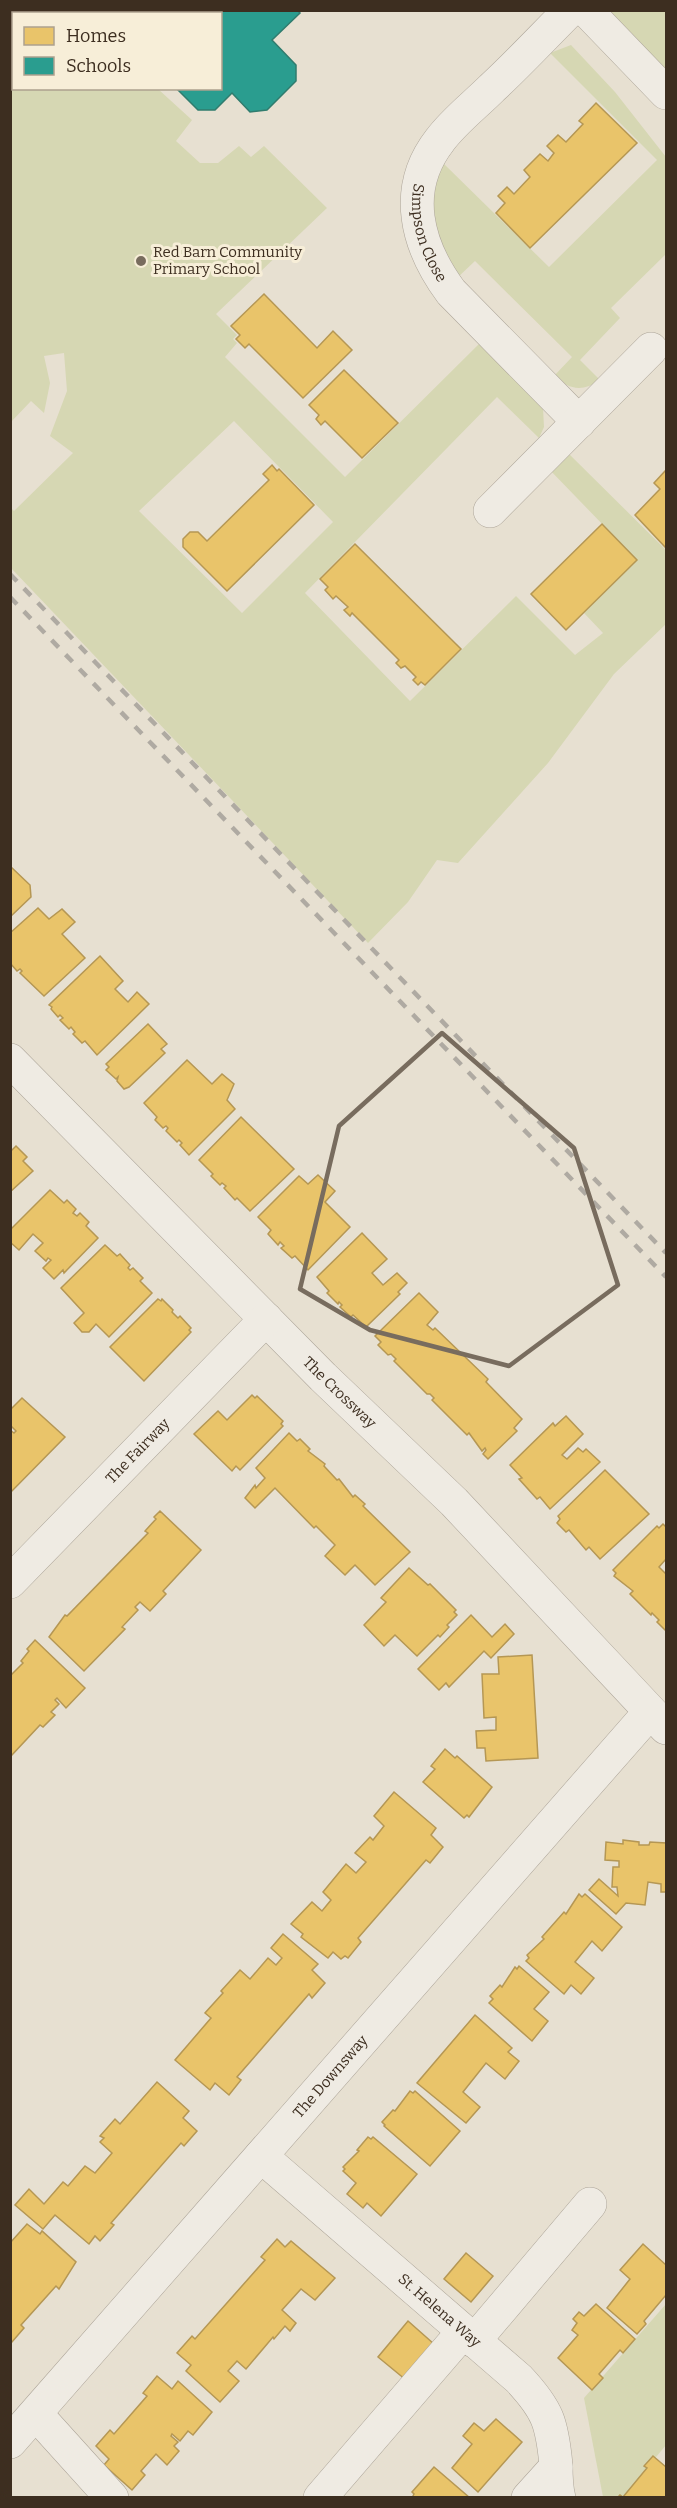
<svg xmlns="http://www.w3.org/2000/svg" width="677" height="2508" font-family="Bitter,serif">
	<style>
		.green { fill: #d6d7b3; fill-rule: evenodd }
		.homes { fill: #e9c46a; stroke: #b59754; stroke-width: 1.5 }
		.schools { fill: #2a9d8f; stroke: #307c6e; stroke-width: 1.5 }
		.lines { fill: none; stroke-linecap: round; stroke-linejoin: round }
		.minor-casing { stroke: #ada599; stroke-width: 34 }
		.minor { stroke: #efebe3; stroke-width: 33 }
		.rail { stroke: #afaaa2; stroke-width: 4.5; stroke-dasharray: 10 10; stroke-linecap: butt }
		.marked { fill: none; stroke: #786c5e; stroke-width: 4.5; stroke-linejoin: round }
		.poi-dot { fill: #786c5e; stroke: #f7eed8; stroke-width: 2 }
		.labels { text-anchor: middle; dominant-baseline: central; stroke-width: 6; stroke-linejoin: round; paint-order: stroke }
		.street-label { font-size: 15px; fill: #3d2e20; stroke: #f7eed8 }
		.poi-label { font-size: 15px; fill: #3d2e20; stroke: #f7eed8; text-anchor: start }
	</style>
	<rect width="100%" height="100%" fill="#e7e0d1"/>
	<!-- green -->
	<g class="green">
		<path d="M11 11H45L48 13 14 14V88L158 89 192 120 176 141 200 163H218L239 146 251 157 264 146 327 208 216 314 237 335 233 339 237 343 225 357 345 477 481 342 543 408 544 427 539 438 497 397 305 593 410 701 516 596 575 655 603 633 584 613 637 560 547 467 565 450 666 550V624L614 674 548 763 458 863 437 860 408 902 368 943 11 568V508L14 511 73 453 50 436 67 391 64 353 44 356 50 383 44 413 31 401 11 422ZM234 421 333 522 242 613 139 511Z"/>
		<polygon points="605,11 666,11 666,68 660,65"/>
		<path d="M571 45 615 92 666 157V254L611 308 620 318 580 360 600 380C583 392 569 390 554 376L572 357 475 261 456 279 448 267 429 201 442 162 549 267 657 160 550 53Z"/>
		<polygon points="666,2304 666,2445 623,2497 603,2497 584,2398"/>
	</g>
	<!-- homes -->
	<g class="homes">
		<polygon points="596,103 637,143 530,248 496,213 505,203 498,196 507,187 514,194 530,177 524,170 540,154 548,161 554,153 547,146 558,135 566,142 583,124 579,121"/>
		<polygon points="264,294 317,348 333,331 352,350 303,398 249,344 245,348 236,339 240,335 231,326"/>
		<polygon points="344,370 398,423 362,458 325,421 321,425 316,419 319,415 309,405"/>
		<polygon points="272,465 277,471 279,469 314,505 227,591 183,547 183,539 190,532 198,532 207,541 269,480 263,474"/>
		<polygon points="666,470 666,548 635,515 660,489 654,483"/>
		<polygon points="602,524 637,560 566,630 531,594"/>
		<polygon points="355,544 461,649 425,685 421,682 418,685 413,680 416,677 405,666 401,668 396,663 399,660 352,613 350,616 344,610 348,607 336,596 333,599 325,590 328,587 320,579"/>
		<polygon points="10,866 30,885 31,897 10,917"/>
		<polygon points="38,908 49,919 62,909 75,922 62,934 85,958 44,996 20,973 22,971 20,969 17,971 10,963 10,933"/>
		<polygon points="100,956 123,981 115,989 128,1002 137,992 149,1004 97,1055 85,1041 82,1043 73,1034 75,1032 71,1027 69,1029 60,1020 63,1018 60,1015 58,1017 51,1009 52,1007 49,1005"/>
		<polygon points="148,1024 167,1044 161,1049 165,1053 129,1087 124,1089 117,1081 118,1077 116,1079 106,1070 109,1067 106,1064"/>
		<polygon points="187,1060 212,1084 222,1074 234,1084 227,1100 235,1109 189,1155 180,1145 182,1143 179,1140 177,1142 166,1131 168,1128 166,1126 163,1128 155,1120 157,1117 144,1103"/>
		<polygon points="241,1117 294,1169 250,1211 237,1198 235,1200 224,1188 226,1186 222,1183 220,1185 211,1176 213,1174 199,1160"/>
		<polygon points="16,1146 27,1157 23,1161 33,1171 10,1192 10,1148 12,1150"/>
		<polygon points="318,1175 335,1191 325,1202 350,1227 308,1270 295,1256 292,1258 281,1248 284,1246 280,1242 278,1245 268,1234 271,1230 258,1217 299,1176 308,1184"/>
		<polygon points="50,1190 64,1203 67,1200 76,1209 73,1213 77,1216 80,1213 89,1222 86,1226 98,1238 64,1273 63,1270 54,1279 43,1268 51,1260 48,1258 46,1261 35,1251 43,1243 33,1234 19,1250 10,1242 10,1230"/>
		<polygon points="362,1233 387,1259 372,1273 383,1285 397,1273 407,1283 398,1292 400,1294 366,1327 353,1315 351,1317 340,1307 342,1305 339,1302 338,1304 327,1293 329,1291 317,1277"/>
		<polygon points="105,1245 117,1256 120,1254 130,1265 128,1268 130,1270 133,1268 143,1278 140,1281 152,1293 109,1337 96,1324 89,1332 82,1332 74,1323 84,1313 61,1288"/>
		<polygon points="419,1293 438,1312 427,1325 433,1330 435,1328 488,1379 486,1382 522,1419 514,1428 517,1431 488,1459 483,1454 486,1450 485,1448 482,1451 469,1433 467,1435 432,1400 434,1398 430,1394 427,1394 394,1361 396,1359 391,1354 388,1355 378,1345 381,1342 375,1336"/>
		<polygon points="158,1299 161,1301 162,1299 173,1310 172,1312 178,1318 180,1316 191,1328 189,1330 191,1332 144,1381 110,1347"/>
		<polygon points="252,1395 255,1398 257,1396 283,1421 281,1424 283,1426 240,1470 236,1466 232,1471 194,1434 218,1411 227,1420"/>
		<polygon points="22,1398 65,1437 10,1493 10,1430 14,1433 16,1431 10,1425 10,1410"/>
		<polygon points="566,1416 583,1434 562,1455 567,1459 578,1448 583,1452 586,1449 600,1462 550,1509 540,1497 537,1499 519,1479 522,1478 510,1465 553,1423 555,1426"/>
		<polygon points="289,1433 297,1441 300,1439 310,1449 308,1451 325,1464 324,1466 337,1480 339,1479 353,1497 355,1495 365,1504 363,1506 410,1552 375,1585 355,1565 345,1575 325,1556 335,1545 316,1526 314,1528 275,1488 255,1508 245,1498 255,1485 256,1488 265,1478 256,1468"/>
		<polygon points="605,1470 649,1514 600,1559 589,1547 586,1550 569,1530 566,1532 557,1523 560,1519 558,1516"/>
		<polygon points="160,1511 201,1550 163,1591 166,1594 150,1611 140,1602 135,1607 138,1610 122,1627 125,1629 84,1671 49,1637 65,1615 67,1616 148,1533 145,1531 156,1519 154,1517"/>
		<polygon points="663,1524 666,1527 666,1559 659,1567 666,1574 666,1631 657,1622 659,1620 652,1613 651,1615 630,1594 633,1591 614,1576 616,1573 613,1570 657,1526 659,1528"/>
		<polygon points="409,1568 428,1585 430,1584 456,1610 454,1612 457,1615 447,1625 449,1627 440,1637 438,1635 417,1656 395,1635 384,1646 364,1625 386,1602 381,1598"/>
		<polygon points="471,1615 492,1637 505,1624 514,1634 491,1658 484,1651 449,1687 446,1683 439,1690 418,1669"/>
		<polygon points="35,1640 85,1688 66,1708 57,1698 55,1700 59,1704 51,1712 55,1715 43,1727 40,1725 10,1757 10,1676 23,1663 21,1661 29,1651 27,1649"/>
		<polygon points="532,1655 538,1758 486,1761 485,1748 477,1748 476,1731 496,1730 496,1717 484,1718 482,1674 499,1674 498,1657"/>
		<polygon points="445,1749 455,1758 457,1756 492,1787 469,1817 467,1815 464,1818 423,1782 435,1769 431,1766"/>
		<polygon points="394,1792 436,1828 431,1835 443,1847 430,1863 426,1860 358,1938 361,1942 348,1958 345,1956 341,1959 333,1952 328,1958 301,1937 303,1934 291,1924 312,1902 322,1911 331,1900 323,1892 346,1864 356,1873 366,1862 355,1853 370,1837 373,1840 384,1826 374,1816"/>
		<polygon points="623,1840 639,1842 639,1845 649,1845 650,1842 666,1843 666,1892 661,1892 661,1884 648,1882 645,1905 626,1903 616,1914 589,1890 599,1879 618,1896 617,1887 612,1887 613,1867 619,1867 619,1861 605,1860 606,1842 623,1844"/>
		<polygon points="579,1894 582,1897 585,1894 622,1927 602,1951 592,1941 575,1962 594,1978 581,1994 571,1985 564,1994 526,1961 529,1958 527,1955 544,1939 542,1937 564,1912 566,1914"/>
		<polygon points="283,1934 318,1964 312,1970 325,1983 312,1998 309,1994 237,2077 241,2080 229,2095 215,2083 210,2090 175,2060 211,2018 205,2013 223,1993 221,1991 240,1970 250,1979 268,1958 276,1965 282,1958 271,1948"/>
		<polygon points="519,1966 549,1992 534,2009 548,2021 532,2041 489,2003 493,1999 490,1996 500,1985 502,1987 515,1967 517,1969"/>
		<polygon points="475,2015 512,2048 508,2052 519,2061 505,2079 486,2063 463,2092 480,2107 466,2123 417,2083"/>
		<polygon points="157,2082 189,2111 183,2118 197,2131 184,2146 181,2143 111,2223 114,2225 100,2241 95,2236 89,2244 55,2215 43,2229 15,2205 29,2189 44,2204 63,2182 68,2186 85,2166 95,2173 112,2153 100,2142 104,2138 100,2136 115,2119 120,2124"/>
		<polygon points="410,2091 413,2093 415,2091 460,2131 430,2166 384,2126 385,2125 382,2122 393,2110 395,2111"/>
		<polygon points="368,2137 371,2139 373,2137 417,2174 381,2216 367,2203 363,2208 347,2194 356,2183 343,2171 345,2169 343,2167 359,2151 357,2150"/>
		<polygon points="27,2224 40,2234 42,2231 76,2262 59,2289 56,2286 21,2325 24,2328 12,2342 10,2340 10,2243"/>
		<polygon points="277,2239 285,2247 291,2241 335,2278 315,2300 301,2289 282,2310 296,2323 290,2331 285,2326 274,2339 273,2337 246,2369 237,2361 228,2371 239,2381 220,2402 186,2371 191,2365 177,2353 192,2336 195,2339 265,2260 261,2257"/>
		<polygon points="643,2244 666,2265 666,2295 644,2321 646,2324 637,2334 607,2308 630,2279 620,2270"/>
		<polygon points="466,2253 493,2276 471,2302 444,2279"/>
		<polygon points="596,2304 635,2339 623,2353 620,2350 599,2374 603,2378 592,2390 558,2358 578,2335 572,2330 577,2323 573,2319 579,2312 584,2316"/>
		<polygon points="408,2321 434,2344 406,2380 378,2357"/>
		<polygon points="157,2376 172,2389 178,2381 212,2412 193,2435 188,2431 180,2441 172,2434 171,2436 178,2442 174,2446 179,2451 167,2465 156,2454 141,2471 145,2475 132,2490 104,2465 109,2459 96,2446 110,2430 114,2434 147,2396 143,2393"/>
		<polygon points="496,2419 522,2442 478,2492 452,2468 472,2444 463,2436 474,2423 484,2431"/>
		<polygon points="653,2456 666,2467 666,2498 617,2498 620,2495 623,2497 647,2468 644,2466"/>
		<polygon points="434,2467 470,2498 412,2498 414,2494 412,2492"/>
	</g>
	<!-- schools -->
	<polygon class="schools" points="189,10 297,10 300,13 272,40 296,65 296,81 267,110 250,112 232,93 215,110 198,110 176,88 220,88 220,14 189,14"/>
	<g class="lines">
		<!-- minor casing -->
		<g class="minor-casing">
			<g id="minor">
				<path id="s1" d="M570 10C544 36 519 63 492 88 475 105 454 121 440 140 401 190 417 246 451 292L579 422"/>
				<polyline points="586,10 666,93"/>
				<polyline points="490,511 651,349"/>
				<path id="s2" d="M10 1060 323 1377 454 1502 666 1728"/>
				<path id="s3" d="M10 1582 266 1319"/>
				<path id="s4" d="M261 2156 519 2379C548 2410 552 2423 556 2465 556 2477 556 2487 559 2498"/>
				<polyline points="474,2341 590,2204"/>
				<polyline points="37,2415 112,2498"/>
				<path id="s5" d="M10 2442 650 1712"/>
				<polyline points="320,2498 463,2332"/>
				<polyline points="528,2498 556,2467"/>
			</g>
		</g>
		<!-- minor -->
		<use href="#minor" class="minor"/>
		<!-- rail -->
		<g class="rail">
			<polyline points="10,574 666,1253"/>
			<polyline points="10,597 666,1277"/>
		</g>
	</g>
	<!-- marked area -->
	<path class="marked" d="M442 1033 574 1148 618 1285 509 1366 370 1330 300 1289 339 1126Z"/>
	<!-- markers -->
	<circle class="poi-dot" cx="141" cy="261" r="6"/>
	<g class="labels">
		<!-- street labels -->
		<g class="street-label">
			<text stroke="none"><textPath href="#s1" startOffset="284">Simpson Close</textPath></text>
			<text stroke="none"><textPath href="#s2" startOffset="468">The Crossway</textPath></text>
			<text stroke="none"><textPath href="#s3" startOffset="183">The Fairway</textPath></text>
			<text stroke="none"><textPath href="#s5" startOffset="486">The Downsway</textPath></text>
			<text stroke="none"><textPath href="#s4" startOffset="236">St. Helena Way</textPath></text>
		</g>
		<!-- poi labels -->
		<g class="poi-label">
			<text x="153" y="252">Red Barn Community<tspan x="153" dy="17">Primary School</tspan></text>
		</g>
	</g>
	<!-- border -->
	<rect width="677" height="2508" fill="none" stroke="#3d2e20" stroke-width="24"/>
	<!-- legend -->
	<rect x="12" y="12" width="210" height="78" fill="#f7eed8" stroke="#ada18e" stroke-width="1.5"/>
	<rect x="24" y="27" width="30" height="18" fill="#e9c46a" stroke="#ada18e" stroke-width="1.5"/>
	<text x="66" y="42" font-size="18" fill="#3d2e20">Homes</text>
	<rect x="24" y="57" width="30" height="18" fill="#2a9d8f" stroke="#ada18e" stroke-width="1.5"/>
	<text x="66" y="72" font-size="18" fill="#3d2e20">Schools</text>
</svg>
